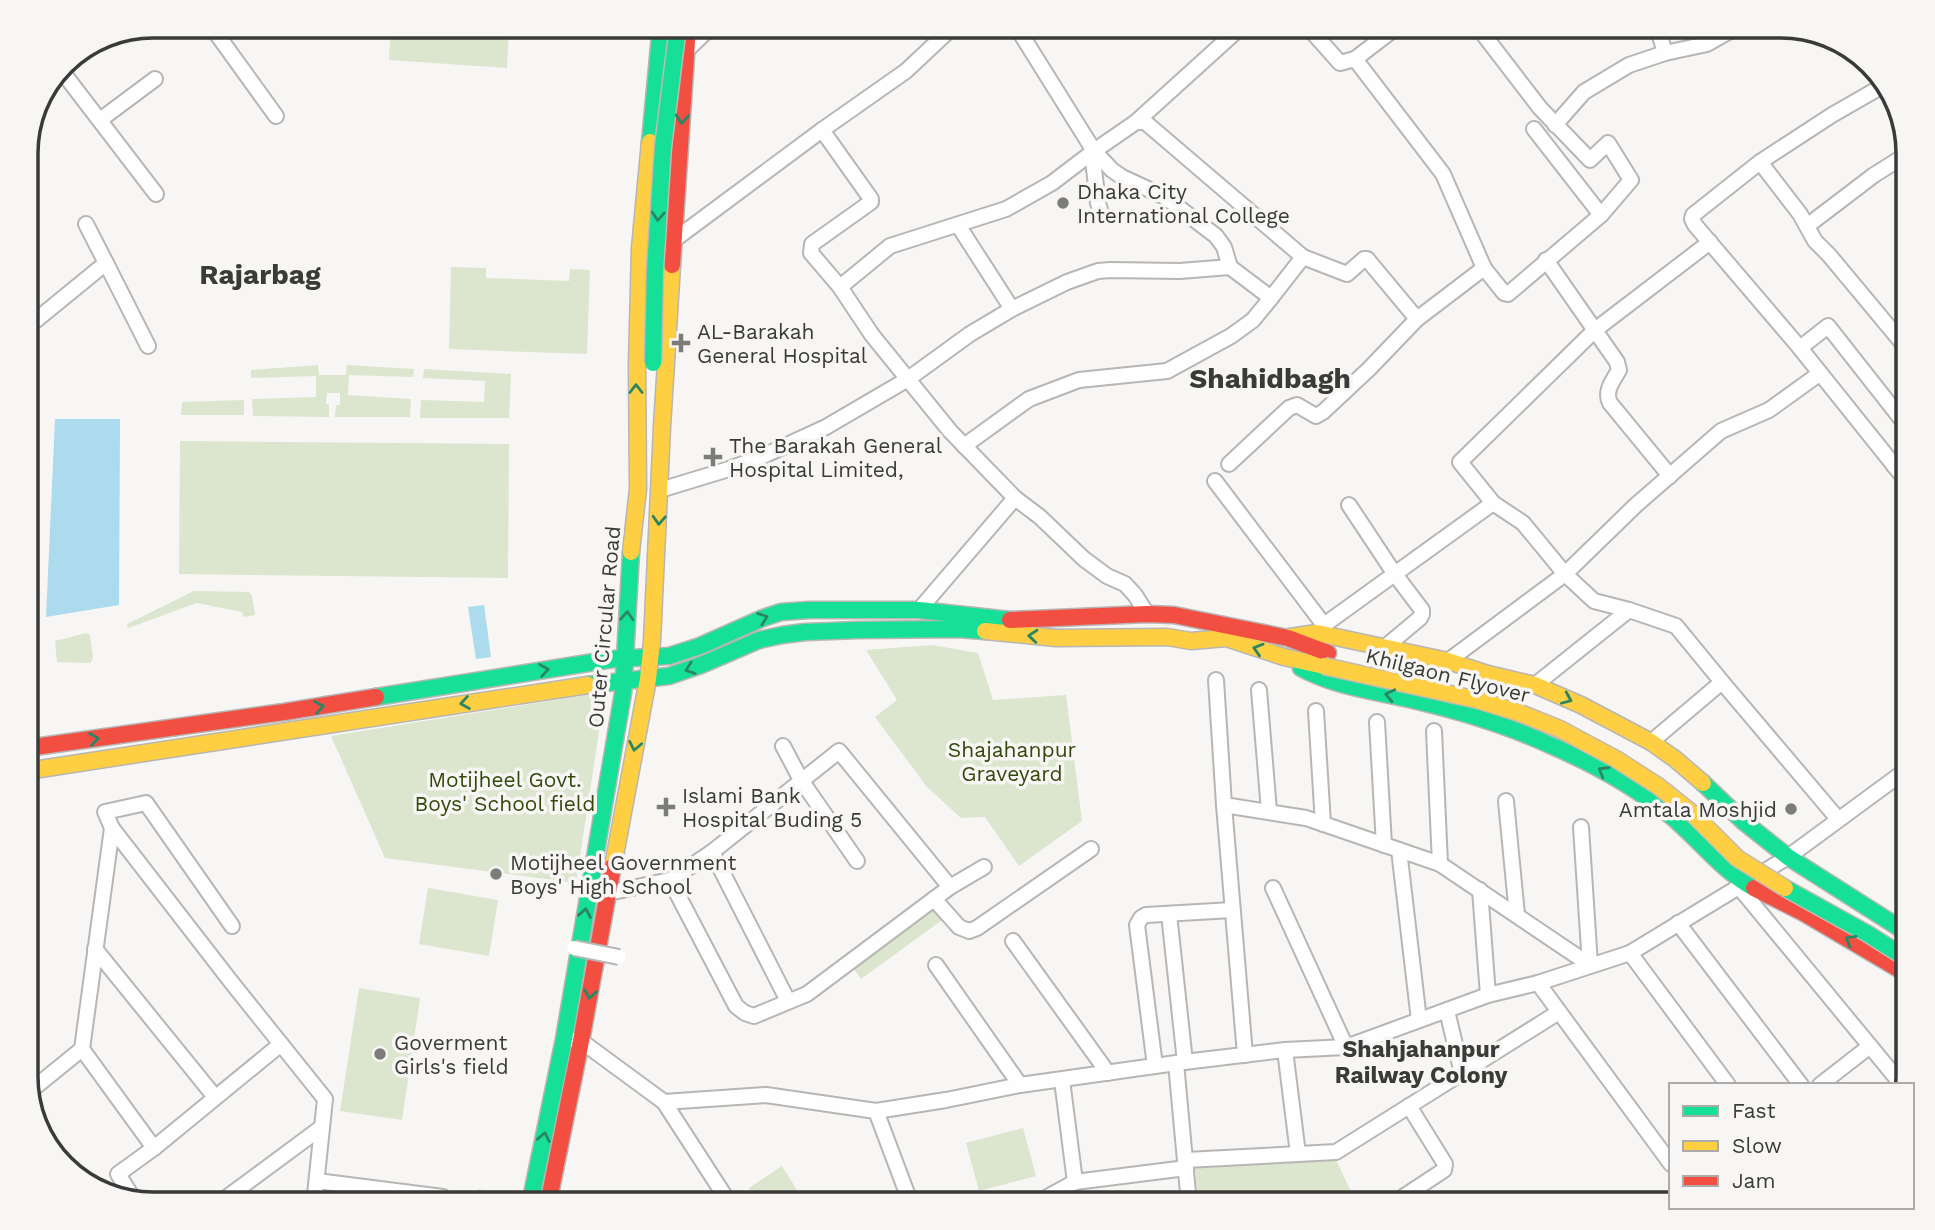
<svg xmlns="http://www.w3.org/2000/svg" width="1935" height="1230" font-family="'Work Sans',sans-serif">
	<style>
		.green { fill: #dce5cd }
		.water { fill: #abdbed }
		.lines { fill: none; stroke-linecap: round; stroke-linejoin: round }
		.street-casing { stroke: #b7b6b5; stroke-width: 18 }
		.fast-casing { stroke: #b7b6b5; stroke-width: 19 }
		.slow-casing { stroke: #b7b6b5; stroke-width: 19 }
		.jam-casing { stroke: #b7b6b5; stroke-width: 19 }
		.street { stroke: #fefefe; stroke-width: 14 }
		.fast { stroke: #16e098; stroke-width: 16 }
		.slow { stroke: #ffcf43; stroke-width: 16 }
		.jam { stroke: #f24e42; stroke-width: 16 }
		.street-bridge-casing { stroke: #b7b6b5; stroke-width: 18; stroke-linecap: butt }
		.fast-bridge-casing { stroke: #c2b9b0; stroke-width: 19; stroke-linecap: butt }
		.slow-bridge-casing { stroke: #c2b9b0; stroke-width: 19; stroke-linecap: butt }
		.street-bridge { stroke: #fefefe; stroke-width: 14 }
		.fast-bridge { stroke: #16e098; stroke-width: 16 }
		.slow-bridge { stroke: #ffcf43; stroke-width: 16 }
		.oneway { stroke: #2a8564 }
		.poi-dot { fill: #7c7c7b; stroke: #f8f6f4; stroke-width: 2.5 }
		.labels { text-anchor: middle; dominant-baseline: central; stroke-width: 7; stroke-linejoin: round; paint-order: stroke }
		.poi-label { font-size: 21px; fill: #3a3a39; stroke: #f8f6f4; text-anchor: start }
		.street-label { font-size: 21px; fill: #3a3a39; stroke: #f8f6f4 }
		.park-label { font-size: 21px; fill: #34480b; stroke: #f8f6f4 }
		.neighbourhood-label { font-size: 23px; font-weight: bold; fill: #3a3a39; stroke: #f8f6f4 }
		.district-label { font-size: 28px; font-weight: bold; fill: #3a3a39; stroke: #f8f6f4 }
		.rim { fill: none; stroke: #3a3a39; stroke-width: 3.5 }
	</style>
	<rect width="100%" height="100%" fill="#f7f6f5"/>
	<!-- green -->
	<g class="green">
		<polygon points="391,26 509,26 507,68 389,60"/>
		<polygon points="451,267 486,268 486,278 569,281 570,269 590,270 587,354 449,349"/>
		<polygon points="318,365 319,375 346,375 347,365 414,369 413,377 349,375 348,395 411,399 410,417 335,417 336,405 340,405 340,393 327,393 326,404 329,405 329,417 253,416 252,399 316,397 316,376 251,378 251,370"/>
		<polygon points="424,369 511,374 509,418 420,418 421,400 484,402 485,381 423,378"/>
		<polygon points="244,400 244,415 181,415 182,402"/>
		<polygon points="180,441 509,444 508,578 179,574"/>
		<polygon points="194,591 249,592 252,596 255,615 244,617 242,612 197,603 128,628 127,624"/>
		<polygon points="86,633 90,635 93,658 90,663 57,662 55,641"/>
		<polygon points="932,645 978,653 993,700 1066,695 1082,821 1019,866 985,817 961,818 927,787 875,717 897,700 866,650"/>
		<polygon points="605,692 576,883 385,858 331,736"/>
		<polygon points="428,888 498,900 489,956 419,944"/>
		<polygon points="936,906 945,918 861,979 851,964"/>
		<polygon points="359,988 420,998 402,1120 340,1111"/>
		<polygon points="1023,1128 1036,1176 979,1191 966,1143"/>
		<polygon points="1336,1160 1357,1204 1198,1204 1195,1167"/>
		<polygon points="782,1166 797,1190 776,1204 759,1204 749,1188"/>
		<polygon points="478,1189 511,1194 510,1204 476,1204"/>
	</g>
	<!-- water -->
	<g class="water">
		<polygon points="55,419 120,419 119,605 46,617"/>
		<polygon points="484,605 491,657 476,659 468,607"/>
	</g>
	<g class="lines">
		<!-- street casing -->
		<g class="street-casing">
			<g id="street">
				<polyline points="211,26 276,116"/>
				<polyline points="954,26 906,71 822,130 871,199 871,202 812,244 811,253 840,287 890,246 1006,209 1052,183 1094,151 1112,170 1122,177 1165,197 1216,236 1224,247 1230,267"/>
				<polyline points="1307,26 1340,63 1355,59 1443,174 1484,268 1504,293 1508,294 1601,215 1631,180 1608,143 1590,160 1540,108 1477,26"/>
				<polyline points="1657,26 1665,53"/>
				<polyline points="687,50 712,26"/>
				<polyline points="1355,59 1398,26"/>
				<polyline points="61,70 156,194"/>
				<polyline points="1886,84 1832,115 1760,162 1693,215 1692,219 1695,225 1800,348 1909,484"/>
				<polyline points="100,120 155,79"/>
				<polyline points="1136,122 1242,26"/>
				<polyline points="1555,125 1584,92 1629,65 1665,53 1707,44 1739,26"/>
				<polyline points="1534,129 1601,215"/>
				<polyline points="1092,152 1098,203 1101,213"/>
				<polyline points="1760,162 1800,214 1815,241 1829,255 1909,351"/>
				<polyline points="86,224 106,263"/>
				<polyline points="958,225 1012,309"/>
				<polyline points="1807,226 1874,175 1909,153"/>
				<polyline points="674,240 822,130"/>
				<polyline points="1710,242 1595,330 1460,462 1493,503 1523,523 1565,574 1594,601 1629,610 1676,626 1722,682"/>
				<polyline points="1303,257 1347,274 1364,259 1367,259 1417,319"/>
				<path d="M1546 260 1617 362 1619 370C1613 381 1604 391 1610 403L1670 476"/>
				<polyline points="840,287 872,335 950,431 1015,498 1040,517 1084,559 1107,576 1125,584 1135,595 1147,614"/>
				<polyline points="27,321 35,321 106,263 148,346"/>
				<polyline points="1800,348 1828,326 1909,429"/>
				<polyline points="964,446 1029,399 1079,380 1167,371 1231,336 1253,320 1271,298"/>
				<polyline points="1229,464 1289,408 1297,405 1316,416 1323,412 1369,369 1417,319 1484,268"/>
				<polyline points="1894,466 1909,453"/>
				<polyline points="1215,481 1324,625"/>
				<polyline points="660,490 729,469 761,457 826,427 908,379 970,334 1012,309 1067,282 1098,271 1110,270 1180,271 1230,267 1271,298 1303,257 1145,122 1136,122 1094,151 1016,26"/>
				<polyline points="1349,505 1394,573 1422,610 1422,614 1420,618 1384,648"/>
				<polyline points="919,610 1015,498"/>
				<polyline points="1317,633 1324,625 1493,503"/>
				<polyline points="1448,661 1565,574 1636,505 1721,431 1769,410 1819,374"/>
				<polyline points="1216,680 1224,805 1306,818 1440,864 1590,965 1581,827"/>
				<polyline points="1535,685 1629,610"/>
				<polyline points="1259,690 1269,811"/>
				<polyline points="1316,711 1323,824"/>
				<polyline points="1377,722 1384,845"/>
				<polyline points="1434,731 1440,864"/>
				<polyline points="1651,742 1722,682 1838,819"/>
				<polyline points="783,746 801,780 857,861"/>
				<polygon points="839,751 950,887 807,994 754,1016 745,1013 736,1006 670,880 712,852"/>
				<polyline points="1506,801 1517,915"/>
				<polyline points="1224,805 1245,1055"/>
				<polyline points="112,828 105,812 146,803 232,926"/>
				<polyline points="1399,850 1419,1020"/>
				<polyline points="712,852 788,1001"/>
				<polyline points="950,887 984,867"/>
				<polyline points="1739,887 1870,1046"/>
				<polyline points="1273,888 1346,1047"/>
				<polyline points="1480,890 1488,995"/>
				<polyline points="608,893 670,880"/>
				<polyline points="934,899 959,927 969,931 977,928 1091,849"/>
				<polyline points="1169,914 1185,1062"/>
				<polyline points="1678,923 1801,1085"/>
				<polyline points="1013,941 1108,1073"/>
				<polyline points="95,949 215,1097"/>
				<polyline points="1630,953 1728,1085"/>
				<polyline points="936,965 1020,1085"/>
				<polyline points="1538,983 1671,1164"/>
				<polyline points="1447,1011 1462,1073"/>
				<polyline points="573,1040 581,1041 664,1102 766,1095 876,1111 946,1100 1020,1085 1176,1063 1285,1050 1346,1047 1488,995 1538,983 1630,953 1788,857 1909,768"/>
				<polyline points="1285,1050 1298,1154"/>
				<polyline points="1176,1063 1189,1204"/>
				<polyline points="1155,1066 1137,925 1141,918 1146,915 1232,910"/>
				<polyline points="1062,1080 1075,1182 1186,1168"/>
				<polyline points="1820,1085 1870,1046 1902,1085"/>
				<polyline points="29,1092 82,1049"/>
				<polyline points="664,1102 730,1204"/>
				<polyline points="876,1111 911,1204"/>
				<polyline points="154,1148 82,1049 112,828 232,983 325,1099 314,1204"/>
				<polyline points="1186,1160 1336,1152 1559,1012"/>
				<polyline points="317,1181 443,1197 442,1204"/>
				<polyline points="133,1198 118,1174 154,1148 281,1044"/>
				<polyline points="218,1204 322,1127"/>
				<polyline points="1035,1204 1075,1182"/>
				<polyline points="1402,1204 1403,1197 1444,1170 1445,1164 1409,1106"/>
			</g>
		</g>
		<!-- fast casing -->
		<g class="fast-casing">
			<g id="fast">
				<polyline points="650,142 661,26"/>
				<path d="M1301 668C1336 687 1375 691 1413 700 1460 711 1507 725 1550 745 1592 763 1634 786 1670 815 1699 839 1721 870 1754 888"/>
				<polyline points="588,685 669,676 701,665 759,640 782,635 805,632 858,630 958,629 985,631"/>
				<polyline points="376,697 613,659 669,656 700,646 763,618 781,612 809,610 919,610 1010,620"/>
				<polyline points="1703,783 1744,822 1788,857 1909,934"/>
				<polyline points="530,1204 564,1039 623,693 631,552"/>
			</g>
		</g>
		<!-- slow casing -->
		<g class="slow-casing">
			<g id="slow">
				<polyline points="631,552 638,489 637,365 640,248 650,142"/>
				<polyline points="985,631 1056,638 1167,637 1191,641 1226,638 1284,657 1324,666"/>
				<polyline points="1290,637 1317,633 1448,661 1488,674 1535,685 1581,705 1651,742 1675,759 1703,783"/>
				<polyline points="27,771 588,685"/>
				<polyline points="613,866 648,679 652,641 662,427 672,265"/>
			</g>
		</g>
		<!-- jam casing -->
		<g class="jam-casing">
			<g id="jam">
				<polyline points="27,166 27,497"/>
				<polyline points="672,265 688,26"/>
				<polyline points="1010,620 1147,614 1174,615 1288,638 1328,653"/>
				<polyline points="27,748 284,712 376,697"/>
				<polyline points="1754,888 1804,913 1909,975"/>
				<polyline points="548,1204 581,1041 613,866"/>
			</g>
		</g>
		<!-- street -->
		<use href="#street" class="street"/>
		<!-- fast -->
		<use href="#fast" class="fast"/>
		<!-- slow -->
		<use href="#slow" class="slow"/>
		<!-- jam -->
		<use href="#jam" class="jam"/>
		<!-- street-bridge casing -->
		<g class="street-bridge-casing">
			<polyline id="street-bridge" points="574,948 619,957"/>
		</g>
		<!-- fast-bridge casing -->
		<g class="fast-bridge-casing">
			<g id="fast-bridge">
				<polyline points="653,363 655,269 663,147 678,26"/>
				<polyline points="1785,888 1868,934 1909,960"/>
			</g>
		</g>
		<!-- slow-bridge casing -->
		<g class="slow-bridge-casing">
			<polyline id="slow-bridge" points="1324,666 1478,700 1520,713 1560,729 1616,759 1658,786 1693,814 1737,858 1785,888"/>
		</g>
		<!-- street-bridge -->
		<use href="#street-bridge" class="street-bridge"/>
		<!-- fast-bridge -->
		<use href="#fast-bridge" class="fast-bridge"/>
		<!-- slow-bridge -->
		<use href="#slow-bridge" class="slow-bridge"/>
	</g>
	<!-- one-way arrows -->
	<defs><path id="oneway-chevron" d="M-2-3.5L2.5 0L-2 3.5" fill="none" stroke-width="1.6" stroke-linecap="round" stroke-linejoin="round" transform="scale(1.75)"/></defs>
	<g class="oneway">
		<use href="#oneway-chevron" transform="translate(682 119) rotate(94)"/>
		<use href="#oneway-chevron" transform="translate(658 216) rotate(94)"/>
		<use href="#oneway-chevron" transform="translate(636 389) rotate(-90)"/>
		<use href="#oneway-chevron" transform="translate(659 520) rotate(93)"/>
		<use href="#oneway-chevron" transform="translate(627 616) rotate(-87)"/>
		<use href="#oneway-chevron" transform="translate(763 618) rotate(-20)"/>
		<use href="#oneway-chevron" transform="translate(1033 636) rotate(-175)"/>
		<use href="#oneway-chevron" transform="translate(1258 649) rotate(-163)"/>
		<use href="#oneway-chevron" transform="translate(690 669) rotate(161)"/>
		<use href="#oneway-chevron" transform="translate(544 670) rotate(-9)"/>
		<use href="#oneway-chevron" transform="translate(1390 695) rotate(-167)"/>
		<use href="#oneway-chevron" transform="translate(1567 699) rotate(23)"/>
		<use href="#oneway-chevron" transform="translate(465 703) rotate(171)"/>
		<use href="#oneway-chevron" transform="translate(319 707) rotate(-9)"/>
		<use href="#oneway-chevron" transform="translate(94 739) rotate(-8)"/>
		<use href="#oneway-chevron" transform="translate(635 746) rotate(101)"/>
		<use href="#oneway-chevron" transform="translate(1603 771) rotate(-149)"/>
		<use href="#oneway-chevron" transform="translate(585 913) rotate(-80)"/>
		<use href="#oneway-chevron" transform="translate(1850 940) rotate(-150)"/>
		<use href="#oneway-chevron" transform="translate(590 994) rotate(100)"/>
		<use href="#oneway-chevron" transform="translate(544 1137) rotate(-79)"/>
	</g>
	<!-- markers -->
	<g class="poi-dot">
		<circle cx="1063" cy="203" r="7"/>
		<path d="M677.5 332.5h7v7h7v7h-7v7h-7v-7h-7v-7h7z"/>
		<path d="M709.5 446.5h7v7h7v7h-7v7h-7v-7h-7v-7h7z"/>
		<path d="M662.5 796.5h7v7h7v7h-7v7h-7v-7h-7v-7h7z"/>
		<circle cx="1791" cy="809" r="7"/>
		<circle cx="496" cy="874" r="7"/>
		<circle cx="380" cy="1054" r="7"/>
	</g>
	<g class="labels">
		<!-- poi labels -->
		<g class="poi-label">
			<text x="1077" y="191">Dhaka City<tspan x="1077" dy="24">International College</tspan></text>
			<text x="697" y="331">AL-Barakah<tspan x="697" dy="24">General Hospital</tspan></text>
			<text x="729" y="445">The Barakah General<tspan x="729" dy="24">Hospital Limited,</tspan></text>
			<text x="682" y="795">Islami Bank<tspan x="682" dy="24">Hospital Buding 5</tspan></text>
			<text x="1777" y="809" text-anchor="end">Amtala Moshjid</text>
			<text x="510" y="862">Motijheel Government<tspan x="510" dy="24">Boys' High School</tspan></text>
			<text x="394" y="1042">Goverment<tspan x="394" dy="24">Girls's field</tspan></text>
		</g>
		<!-- street labels -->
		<g class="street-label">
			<text transform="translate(604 627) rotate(-85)">Outer Circular Road</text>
			<text transform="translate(1448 675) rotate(14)">Khilgaon Flyover</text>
		</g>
		<!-- park labels -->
		<g class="park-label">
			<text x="1012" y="749">Shajahanpur<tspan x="1012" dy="24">Graveyard</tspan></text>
			<text x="505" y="779">Motijheel Govt.<tspan x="505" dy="24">Boys' School field</tspan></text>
		</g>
		<!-- neighbourhood labels -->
		<g class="neighbourhood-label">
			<text x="1421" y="1049">Shahjahanpur<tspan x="1421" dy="26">Railway Colony</tspan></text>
		</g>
		<!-- district labels -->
		<g class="district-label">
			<text x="260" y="274">Rajarbag</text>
			<text x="1270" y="378">Shahidbagh</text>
		</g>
	</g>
	<!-- crop -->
	<path d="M0 0H1935V1230H0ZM153 38H1781A115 115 0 0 1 1896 153V1077A115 115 0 0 1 1781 1192H153A115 115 0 0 1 38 1077V153A115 115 0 0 1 153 38Z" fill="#f8f6f4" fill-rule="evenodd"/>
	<path class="rim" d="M153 38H1781A115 115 0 0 1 1896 153V1077A115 115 0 0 1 1781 1192H153A115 115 0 0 1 38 1077V153A115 115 0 0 1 153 38Z"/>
	<!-- legend -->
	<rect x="1669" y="1083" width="245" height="126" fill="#f8f6f4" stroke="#acaba9" stroke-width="2"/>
	<rect x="1683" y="1106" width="35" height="10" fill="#16e098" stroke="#acaba9" stroke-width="2"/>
	<text x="1732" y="1118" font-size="21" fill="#3a3a39">Fast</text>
	<rect x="1683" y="1141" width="35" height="10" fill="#ffcf43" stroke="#acaba9" stroke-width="2"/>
	<text x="1732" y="1153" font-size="21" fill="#3a3a39">Slow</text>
	<rect x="1683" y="1176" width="35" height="10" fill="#f24e42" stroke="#acaba9" stroke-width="2"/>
	<text x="1732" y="1188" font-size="21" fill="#3a3a39">Jam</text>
</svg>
